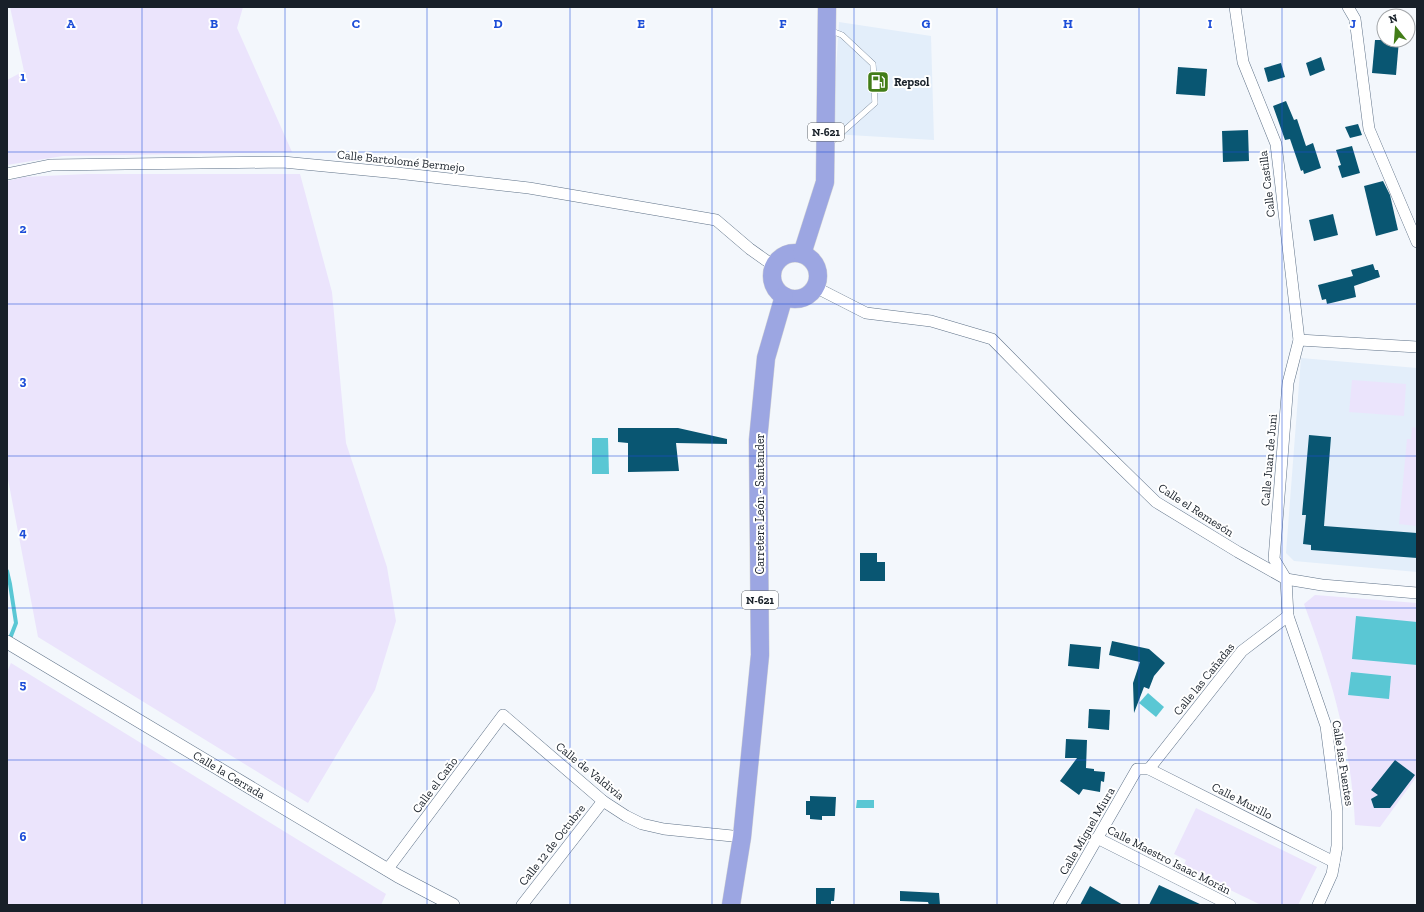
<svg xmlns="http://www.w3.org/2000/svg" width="1424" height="912" font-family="'Zilla Slab',serif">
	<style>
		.built { fill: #e3eefa }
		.green { fill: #ebe4fc }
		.water { fill: #5ac7d4 }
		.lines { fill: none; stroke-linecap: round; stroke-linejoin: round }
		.stream { stroke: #5ac7d4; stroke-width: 4 }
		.building { fill: #095672 }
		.service-casing { stroke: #5f7288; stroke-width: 6 }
		.minor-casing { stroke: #5f7288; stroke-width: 12 }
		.tertiary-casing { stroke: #5f7288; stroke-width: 14 }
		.trunk-casing { stroke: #d1d2d4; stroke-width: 19 }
		.service { stroke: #fff; stroke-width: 5.5 }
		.minor { stroke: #fff; stroke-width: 11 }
		.tertiary { stroke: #fff; stroke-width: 13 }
		.trunk { stroke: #9ca6e2; stroke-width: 18 }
		.grid { fill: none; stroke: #1d4ed8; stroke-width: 1; stroke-opacity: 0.55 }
		.labels { text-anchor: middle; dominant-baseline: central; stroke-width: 4; stroke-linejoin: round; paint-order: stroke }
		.shield { fill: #fff; stroke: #5d6369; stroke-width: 1 }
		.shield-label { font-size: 11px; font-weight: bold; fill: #182029 }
		.poi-label { font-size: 12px; font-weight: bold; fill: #182029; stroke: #fff; text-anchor: start }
		.street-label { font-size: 12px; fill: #182029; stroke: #fff }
		.grid-label { font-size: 13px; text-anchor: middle; font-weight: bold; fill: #1d4ed8; stroke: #fff; stroke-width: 4; stroke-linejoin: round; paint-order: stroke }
	</style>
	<rect width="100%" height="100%" fill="#f3f7fc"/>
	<!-- built -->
	<g class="built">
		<polygon points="839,22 931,36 934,140 832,134"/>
		<polygon points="1301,358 1417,368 1417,572 1294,561 1286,553"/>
	</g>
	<!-- green -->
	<g class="green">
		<polygon points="10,7 243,7 237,28 292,152 63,156 7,165 7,80 24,71"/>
		<polygon points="87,174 300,174 332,292 346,443 387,567 396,621 375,690 308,803 38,637 7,474 7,181 24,177"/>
		<polygon points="1352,380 1406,384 1404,416 1349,412"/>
		<polygon points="1412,427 1417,428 1417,526 1399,524 1407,439 1411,439"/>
		<path d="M1315 595 1417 603V776L1380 827 1355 825C1353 774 1342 717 1326 668 1320 647 1312 626 1304 604Z"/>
		<polygon points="11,663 386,894 381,905 7,905 7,672"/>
		<polygon points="1196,808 1317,867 1298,905 1261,905 1183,867 1186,860 1174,854"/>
	</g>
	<!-- water -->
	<g class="water">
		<polygon points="592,438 608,438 609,474 592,474"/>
		<polygon points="1356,616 1417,622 1417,665 1352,659"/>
		<polygon points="1351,672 1391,676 1389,699 1348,695"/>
		<polygon points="1148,693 1164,707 1156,717 1139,703"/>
		<polygon points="857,800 874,800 874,808 856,808"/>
	</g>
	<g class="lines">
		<!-- stream -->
		<polyline class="stream" points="7,571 10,584 16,623 9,641"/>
	</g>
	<!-- building -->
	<g class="building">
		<polygon points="1375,40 1399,40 1396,75 1372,73"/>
		<polygon points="1321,57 1325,70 1310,76 1306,63"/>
		<polygon points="1281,63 1285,77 1268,82 1264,68"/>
		<polygon points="1178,67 1207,69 1205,96 1176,94"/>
		<polygon points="1286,101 1294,120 1297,119 1306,146 1313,143 1321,168 1304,174 1303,170 1301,171 1290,139 1285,140 1273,106"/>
		<polygon points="1358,124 1362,135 1350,138 1345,127"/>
		<polygon points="1248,130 1249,161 1223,162 1222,131"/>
		<polygon points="1352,146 1360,173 1342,178 1338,166 1341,165 1336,150"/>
		<polygon points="1383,181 1390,195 1398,230 1376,236 1364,186"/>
		<polygon points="1333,214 1338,235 1314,241 1309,220"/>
		<polygon points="1373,264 1375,270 1378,270 1380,277 1354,286 1356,297 1327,304 1326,299 1322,300 1318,285 1353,276 1351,270"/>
		<polygon points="618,428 678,428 727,439 727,444 676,443 679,471 628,472 628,443 618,442"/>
		<polygon points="1309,435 1331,437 1324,526 1417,533 1417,558 1311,550 1311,545 1303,544 1306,515 1302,515"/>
		<polygon points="860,553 877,553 877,562 885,562 885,581 860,581"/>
		<polygon points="1112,641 1149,649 1165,663 1154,676 1149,689 1144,687 1134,713 1133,683 1140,662 1109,655"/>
		<polygon points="1070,644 1101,647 1099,669 1068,666"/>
		<polygon points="1089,709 1110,710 1109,730 1088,728"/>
		<polygon points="1066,739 1087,740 1086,768 1094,769 1094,771 1105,772 1104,782 1101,781 1100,792 1083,789 1079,795 1060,781 1077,758 1065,758"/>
		<polygon points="1395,760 1415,775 1390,808 1374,808 1371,799 1378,795 1371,790"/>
		<polygon points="810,796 836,797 835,816 822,816 822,820 810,819 810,815 806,815 806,801 810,801"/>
		<polygon points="1159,885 1202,905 1149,905"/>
		<polygon points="1090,886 1123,905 1080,905"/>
		<polygon points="816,888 835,888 834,901 831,901 831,905 816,905"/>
		<polygon points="900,891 939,893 940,905 929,905 928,902 900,901"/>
	</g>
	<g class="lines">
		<!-- service casing -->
		<g class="service-casing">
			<polyline id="service" points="829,30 842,35 873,64 875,103 830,143"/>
		</g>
		<!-- minor casing -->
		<g class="minor-casing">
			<g id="minor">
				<polyline points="1235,7 1243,62 1276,144 1299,340 1288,383 1274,559 1286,579 1288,616 1326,726 1337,811 1337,846 1332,874 1318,905"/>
				<polyline points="1348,7 1355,19 1369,129 1417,242"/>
				<polyline points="7,174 51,165 283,162 397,173 529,188 716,220 750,249 774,266"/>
				<polyline points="815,287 866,313 931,321 992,339 1069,417 1156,502 1238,552 1286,579 1322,585 1417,593"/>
				<polyline points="1299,340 1417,347"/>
				<polyline points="1149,769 1242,651 1288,616"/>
				<polyline points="1097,838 1230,905"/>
				<polyline points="387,870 503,715 603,801 626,816 642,824 664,829 742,837"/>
				<polyline points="522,905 603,801"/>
				<polyline points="1059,905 1137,769 1149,769 1334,862"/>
			</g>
		</g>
		<!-- tertiary casing -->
		<g class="tertiary-casing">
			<polyline id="tertiary" points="7,642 398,876 453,905"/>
		</g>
		<!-- trunk casing -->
		<g class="trunk-casing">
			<g id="trunk">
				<circle cx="795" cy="276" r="23"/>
				<polyline points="802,254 825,182 827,7"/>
				<polyline points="731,905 742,837 760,655 758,440 766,358 784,296"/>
			</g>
		</g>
		<!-- service -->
		<use href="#service" class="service"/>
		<!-- minor -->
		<use href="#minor" class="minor"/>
		<!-- tertiary -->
		<use href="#tertiary" class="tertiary"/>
		<!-- trunk -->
		<use href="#trunk" class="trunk"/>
	</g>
	<!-- grid -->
	<path class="grid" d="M142 7V905M285 7V905M427 7V905M570 7V905M712 7V905M854 7V905M997 7V905M1139 7V905M1282 7V905M7 152H1417M7 304H1417M7 456H1417M7 608H1417M7 760H1417"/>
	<!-- icons -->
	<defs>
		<g id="fuel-square" transform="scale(1.15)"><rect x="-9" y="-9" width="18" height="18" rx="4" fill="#427d18" stroke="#fff"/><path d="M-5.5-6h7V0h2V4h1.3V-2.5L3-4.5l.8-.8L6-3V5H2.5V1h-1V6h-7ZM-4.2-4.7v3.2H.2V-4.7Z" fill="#fff"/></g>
	</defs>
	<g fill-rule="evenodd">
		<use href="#fuel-square" x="878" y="82"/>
	</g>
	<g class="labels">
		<!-- shield labels -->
		<g class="shield">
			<rect x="808" y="123" width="36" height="18" rx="3"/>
			<rect x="742" y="591" width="36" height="18" rx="3"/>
		</g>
		<g class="shield-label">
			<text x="826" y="132">N-621</text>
			<text x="760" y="600">N-621</text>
		</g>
		<!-- poi labels -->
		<g class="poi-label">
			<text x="894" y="82">Repsol</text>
		</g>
		<!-- street labels -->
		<g class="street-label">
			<text transform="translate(401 161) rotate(6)">Calle Bartolomé Bermejo</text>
			<text transform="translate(1267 184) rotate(-97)">Calle Castilla</text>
			<text transform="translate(1269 460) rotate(-85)">Calle Juan de Juni</text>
			<text transform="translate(760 504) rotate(-90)">Carretera León - Santander</text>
			<text transform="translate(1196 510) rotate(33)">Calle el Remesón</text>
			<text transform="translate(1204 679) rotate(-51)">Calle las Cañadas</text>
			<text transform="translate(1343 763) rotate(81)">Calle las Fuentes</text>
			<text transform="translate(590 771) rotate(39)">Calle de Valdivia</text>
			<text transform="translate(229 775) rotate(31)">Calle la Cerrada</text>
			<text transform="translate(435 785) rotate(-53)">Calle el Caño</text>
			<text transform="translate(1242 801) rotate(27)">Calle Murillo</text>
			<text transform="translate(1087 831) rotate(-60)">Calle Miguel Miura</text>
			<text transform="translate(552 845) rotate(-52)">Calle 12 de Octubre</text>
			<text transform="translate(1169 860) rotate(27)">Calle Maestro Isaac Morán</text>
		</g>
	</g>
	<g class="grid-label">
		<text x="71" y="28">A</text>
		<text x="214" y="28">B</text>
		<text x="356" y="28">C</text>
		<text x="498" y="28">D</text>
		<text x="641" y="28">E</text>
		<text x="783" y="28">F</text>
		<text x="926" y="28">G</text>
		<text x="1068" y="28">H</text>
		<text x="1210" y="28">I</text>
		<text x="1353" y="28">J</text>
		<text x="23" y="81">1</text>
		<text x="23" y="233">2</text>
		<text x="23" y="385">3</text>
		<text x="23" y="537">4</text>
		<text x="23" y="689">5</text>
		<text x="23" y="841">6</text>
	</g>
	<!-- border -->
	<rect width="1424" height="912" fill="none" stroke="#182029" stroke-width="16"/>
	<!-- north arrow -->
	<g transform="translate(1396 28) rotate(343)"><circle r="19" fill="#ffffff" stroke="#a3a6a9"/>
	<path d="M0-3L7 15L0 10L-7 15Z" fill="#427d18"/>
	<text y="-6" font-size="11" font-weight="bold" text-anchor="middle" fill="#182029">N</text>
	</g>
</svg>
